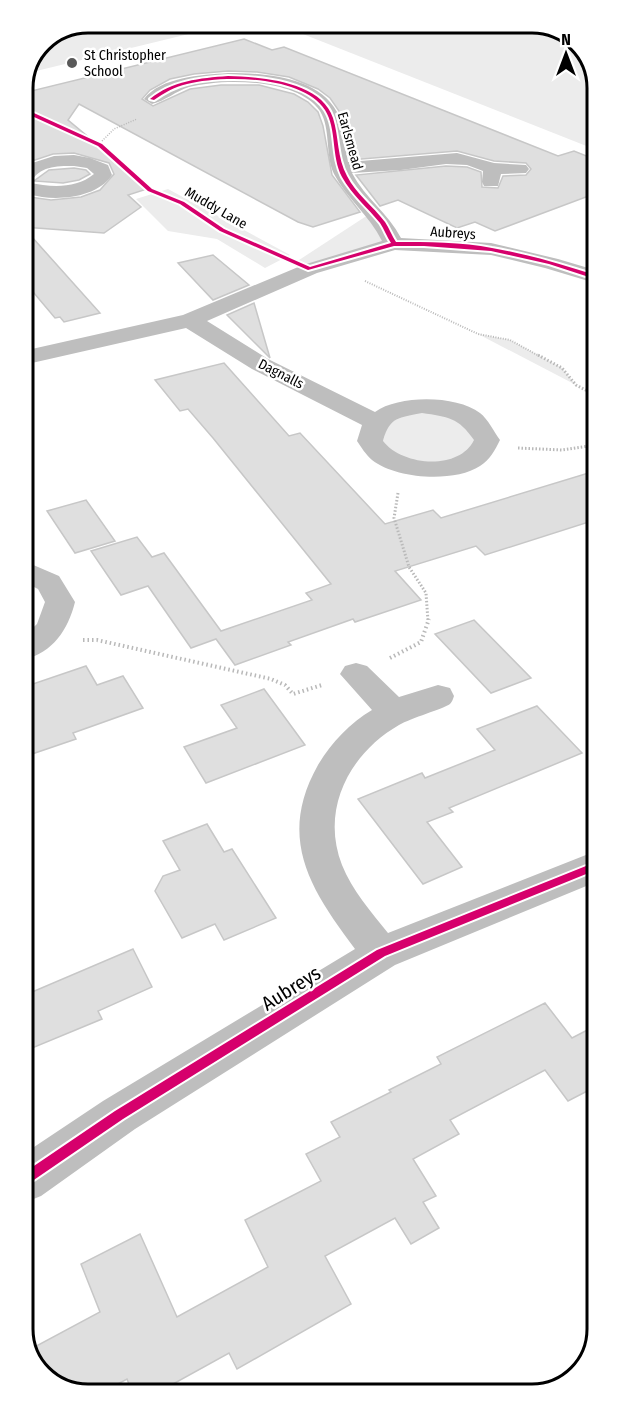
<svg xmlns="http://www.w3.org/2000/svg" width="620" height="1417" font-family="'Fira Sans Condensed',sans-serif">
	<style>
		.green { fill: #ececec }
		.building { fill: #dfdfdf; stroke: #c7c7c7; stroke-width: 1.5 }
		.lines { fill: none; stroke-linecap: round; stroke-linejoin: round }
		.path-far3 { stroke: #b9b9b9; stroke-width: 1.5; stroke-dasharray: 1 1.5; stroke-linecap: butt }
		.path-far2 { stroke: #b9b9b9; stroke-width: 2; stroke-dasharray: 1 1.5; stroke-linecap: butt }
		.path-far1 { stroke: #b9b9b9; stroke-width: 3; stroke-dasharray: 1.5 2; stroke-linecap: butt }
		.path { stroke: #b9b9b9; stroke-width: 4; stroke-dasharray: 1.5 3; stroke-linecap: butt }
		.minor { fill: #bebebe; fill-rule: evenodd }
		.cycleway-casing { stroke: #fff; stroke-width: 4 }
		.cycleway { fill: #d6006c; fill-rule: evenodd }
		.poi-dot { fill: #595959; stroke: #fff; stroke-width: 2 }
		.labels { text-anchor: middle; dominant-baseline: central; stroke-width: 5; stroke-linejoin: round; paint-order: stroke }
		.far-poi-label { font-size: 14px; fill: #000; stroke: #fff; text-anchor: start }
		.far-street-label { font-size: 14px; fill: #000; stroke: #fff }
		.near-street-label { font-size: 20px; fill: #000; stroke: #fff }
		.rim { fill: none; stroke: #000; stroke-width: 3 }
	</style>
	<rect width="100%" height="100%" fill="#fff"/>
	<!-- green -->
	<g class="green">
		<polygon points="88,23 234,23 28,73 42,42"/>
		<polygon points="275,23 536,23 572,36 594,68 594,149"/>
		<polygon points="168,189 290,255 265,268 217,239 168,231 136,199"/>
		<polygon points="371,213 394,244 310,269 296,262"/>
		<polygon points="478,334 510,340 562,368 576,385"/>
		<path d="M427 412 449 415 476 435 474 448C459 460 437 469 416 463 405 460 392 451 382 445L388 421 405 414Z"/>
	</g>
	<!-- building -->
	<g class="building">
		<polygon points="244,39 272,50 284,47 558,156 574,151 594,159 594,194 495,231 475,222 457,228 398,200 380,206 356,175 446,166 467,167 481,172 482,187 498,188 503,176 526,175 531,169 526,163 494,161 457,151 350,160 339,111 330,98 318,89 289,77 257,72 228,71 194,74 170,79 150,90 142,99 153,106 190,89 221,85 259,85 294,94 308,102 318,112 323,126 332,175 360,212 313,227 298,222 79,104 68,120 150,188 128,195 141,207 104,233 23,227 23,196 51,200 81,197 100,190 114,174 109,163 74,153 53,154 23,164 23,93"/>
		<polygon points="74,168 86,170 90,174 79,180 63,183 34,181 49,170"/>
		<polygon points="23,227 100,313 64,322 60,317 55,318 23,280"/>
		<polygon points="213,255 249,285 213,300 178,263"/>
		<polygon points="254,303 270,358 227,315"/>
		<polygon points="224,363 289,436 300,433 385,524 433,510 441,518 595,471 595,520 485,555 476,546 395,571 421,600 355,622 353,619 288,642 291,645 235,665 216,639 191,648 148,586 121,595 91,551 137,537 152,557 164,553 221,631 312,600 306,593 331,584 213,438 188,409 180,411 155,380"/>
		<polygon points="86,500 115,541 75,553 47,511"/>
		<polygon points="474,620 531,678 491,693 435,634"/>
		<polygon points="86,666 97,685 123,676 143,708 73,733 76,739 32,754 24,739 24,687"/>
		<polygon points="264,689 305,745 206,783 184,747 237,728 221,705"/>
		<polygon points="537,706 582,753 449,808 453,812 427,822 462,867 423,884 358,799 422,773 425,778 495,750 477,729"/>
		<polygon points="207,824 224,852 232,849 276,918 224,940 215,924 182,938 155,891 163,876 180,870 163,841"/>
		<polygon points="133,949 152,987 98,1011 102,1019 25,1051 25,995"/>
		<polygon points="545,1003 572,1038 597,1025 597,1086 568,1101 545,1070 450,1120 459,1134 413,1159 436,1196 423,1202 439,1228 411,1244 395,1218 325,1256 351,1304 237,1369 229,1353 155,1394 133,1394 127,1379 99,1394 84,1394 48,1381 27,1351 100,1312 81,1264 140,1234 177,1317 268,1267 245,1220 321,1181 306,1154 340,1137 331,1122 391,1092 389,1090 441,1064 437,1057"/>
	</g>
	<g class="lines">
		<!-- path-far3 -->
		<polyline class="path-far3" points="102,141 114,129 137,119"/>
		<!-- path-far2 -->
		<polyline class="path-far2" points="365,281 478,334 510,340 541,357"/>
		<!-- path-far1 -->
		<g class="path-far1">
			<polyline points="538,355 562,368 576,385 595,395"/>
			<polyline points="518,448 562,450 595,445"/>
			<polyline points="398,493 394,518 409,567 426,593 428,621"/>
		</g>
		<!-- path -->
		<g class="path">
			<polyline points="83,640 97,640 271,679 285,685 293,694 322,685"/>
			<polyline points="390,658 421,642 429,619"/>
		</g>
		<!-- minor -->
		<g class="minor">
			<path d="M228 73C262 73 318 76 337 112 344 127 345 146 348 162L457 153 494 163 526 165 529 169 526 173 501 174 498 186H484L482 182 483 171 467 165 446 164 401 170 352 173C365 198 388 213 401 238L491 243 558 259 595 270V283L545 268 491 255 395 250 317 273 207 321 268 359 375 412C399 395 456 395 480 413 488 419 494 432 500 440 495 450 490 460 480 466 454 483 396 479 372 460 366 455 361 447 357 441L362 425 252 369 186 328 23 365V351L183 315 303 265 382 241C370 216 347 199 334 174 325 155 331 129 320 111 298 78 223 78 189 87 176 91 165 101 152 104L144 99C161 77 201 75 228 73ZM422 413C448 417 458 417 474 440 459 471 402 466 383 441 390 416 399 418 422 413Z"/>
			<path d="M74 155 90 158 108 165 112 175C98 196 65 200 42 197 35 196 30 194 23 194V166L54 156ZM74 166 87 168 94 174C76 189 51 187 30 183 40 166 55 166 74 166Z"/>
			<path d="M24 561 59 576 75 602C68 630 53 652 24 660V636L37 624 45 602 38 589 24 582Z"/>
			<path d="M356 663 367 666 399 697 438 685 450 688 454 696C453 699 452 702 450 704 443 709 411 718 399 725 350 753 320 809 342 865 352 890 371 912 388 933L596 851V882L395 965 135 1129 41 1196 26 1202 25 1153 103 1101 355 949C310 889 277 838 318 765 331 743 350 723 372 710L340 674 345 666Z"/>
		</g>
		<!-- cycleway casing -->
		<g class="cycleway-casing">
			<g id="cycleway">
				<path d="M228 76C260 77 321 81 333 118 339 137 337 158 347 176 356 194 373 206 385 222 389 228 392 236 396 242 426 242 463 242 492 248 527 254 561 264 595 275V279L549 264 491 251 424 246H394L308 270 220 231 180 204 148 191 98 146 23 112V109H25L102 144 152 189 184 202 224 229 310 267 391 243C387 237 384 229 380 223 367 207 352 195 342 177 331 156 337 129 325 110 302 75 222 75 187 84 174 87 164 93 154 100L150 99C172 81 200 78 228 76Z"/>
				<polygon points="596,862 596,870 385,956 123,1119 25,1186 25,1172 115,1111 377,950"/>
			</g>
		</g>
		<!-- cycleway -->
		<use href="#cycleway" class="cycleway"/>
	</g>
	<!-- markers -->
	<circle class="poi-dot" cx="72" cy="63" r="6"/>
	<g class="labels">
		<!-- far-poi labels -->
		<g class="far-poi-label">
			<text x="84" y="55">St Christopher<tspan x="84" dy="16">School</tspan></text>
		</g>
		<!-- far-street labels -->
		<g class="far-street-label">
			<text transform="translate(350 141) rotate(74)">Earlsmead</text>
			<text transform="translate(216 208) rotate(30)">Muddy Lane</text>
			<text transform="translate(453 233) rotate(4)">Aubreys</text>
			<text transform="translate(281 374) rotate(27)">Dagnalls</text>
		</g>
		<!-- near-street labels -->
		<g class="near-street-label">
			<text transform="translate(291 988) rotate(-32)">Aubreys</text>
		</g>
	</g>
	<!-- crop -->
	<path d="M0 0H620V1417H0ZM88 33H532A55 55 0 0 1 587 88V1329A55 55 0 0 1 532 1384H88A55 55 0 0 1 33 1329V88A55 55 0 0 1 88 33Z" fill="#fff" fill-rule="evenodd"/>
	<path class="rim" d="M88 33H532A55 55 0 0 1 587 88V1329A55 55 0 0 1 532 1384H88A55 55 0 0 1 33 1329V88A55 55 0 0 1 88 33Z"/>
	<!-- north arrow -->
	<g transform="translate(566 54)" stroke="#ffffff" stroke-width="4.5" paint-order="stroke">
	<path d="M0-4.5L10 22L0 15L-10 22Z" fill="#000000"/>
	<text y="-9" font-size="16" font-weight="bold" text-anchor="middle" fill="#000000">N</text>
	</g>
</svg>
